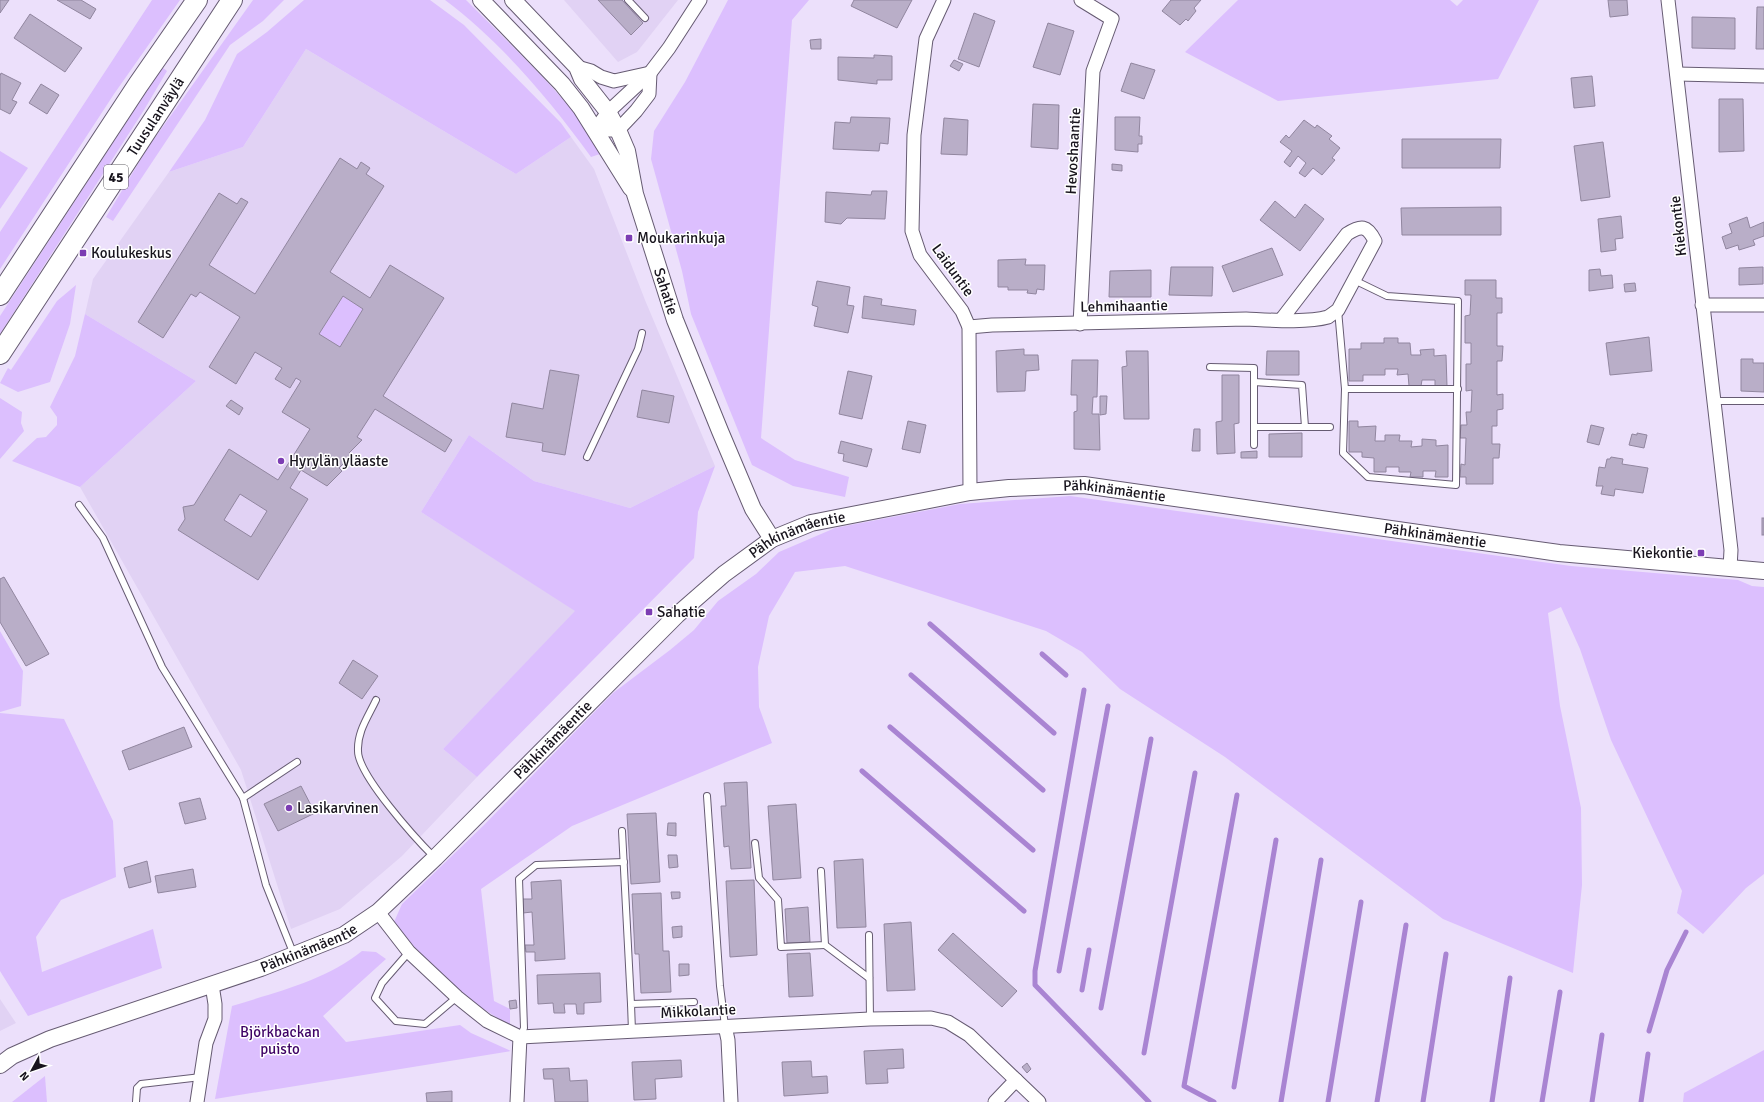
<svg xmlns="http://www.w3.org/2000/svg" width="1764" height="1102" font-family="Signika,sans-serif">
	<style>
		.built { fill: #e1d2f4 }
		.green { fill: #dcbffe }
		.lines { fill: none; stroke-linecap: round; stroke-linejoin: round }
		.stream { stroke: #a984d2; stroke-width: 5 }
		.building { fill: #b9aec8; stroke: #91869f; fill-rule: evenodd }
		.service-casing { stroke: #665b72; stroke-width: 8 }
		.minor-casing { stroke: #665b72; stroke-width: 15 }
		.tertiary-casing { stroke: #665b72; stroke-width: 18 }
		.primary-casing { stroke: #665b72; stroke-width: 22 }
		.service { stroke: #fff; stroke-width: 6 }
		.minor { stroke: #fff; stroke-width: 13 }
		.tertiary { stroke: #fff; stroke-width: 16 }
		.primary { stroke: #fff; stroke-width: 20 }
		.poi-dot { fill: #7c3db3; stroke: #fff; stroke-width: 1.5 }
		.labels { text-anchor: middle; dominant-baseline: central; stroke-width: 3; stroke-linejoin: round; paint-order: stroke }
		.shield { fill: #fff; stroke: #5d5a61; stroke-width: 1 }
		.shield-label { font-size: 14px; font-weight: bold; fill: #18141d }
		.street-label { font-size: 15px; fill: #18141d; stroke: #fff }
		.poi-label { font-size: 15px; fill: #18141d; stroke: #fff; text-anchor: start }
		.park-label { font-size: 15px; fill: #3e0265; stroke: #fff }
	</style>
	<rect width="100%" height="100%" fill="#ece0fb"/>
	<!-- built -->
	<g class="built">
		<polygon points="564,0 678,0 637,52 618,62"/>
		<polygon points="306,49 516,174 571,137 594,169 645,300 715,466 630,508 534,481 469,435 421,512 576,611 443,749 477,777 402,856 340,909 291,929 241,770 80,487 196,381 85,314 93,279 169,172 243,147"/>
		<polygon points="0,999 16,1023 0,1031"/>
	</g>
	<!-- green -->
	<g class="green">
		<polygon points="152,0 180,0 114,94 0,269 0,232"/>
		<polygon points="253,0 284,0 263,21 230,45 113,221 106,217 147,149"/>
		<polygon points="304,0 430,0 464,25 561,123 571,137 516,174 306,49 243,147 169,172 205,120 237,54 267,32"/>
		<path d="M445 0H466C494 28 523 56 550 85 569 106 590 128 600 154L591 157C550 100 501 42 445 0Z"/>
		<polygon points="728,0 809,0 792,20 761,438 795,460 849,477 845,497 793,486 752,465 691,314 682,271 651,159 654,131 685,82"/>
		<polygon points="1238,0 1450,0 1457,6 1463,0 1539,0 1498,79 1278,101 1185,52"/>
		<polygon points="163,68 167,71 144,110 0,334 0,316 156,77"/>
		<polygon points="0,151 28,168 0,209"/>
		<polygon points="76,285 70,324 50,382 18,392 0,383 8,368 11,370 57,301"/>
		<polygon points="343,296 363,309 340,347 319,334"/>
		<polygon points="85,314 196,381 80,487 12,461 37,438 46,437 57,425 57,417 50,407 75,356"/>
		<polygon points="0,398 22,412 21,423 24,431 0,459"/>
		<polygon points="469,435 534,481 630,508 715,466 698,512 694,558 477,777 443,749 575,611 421,512"/>
		<path d="M1070 496 1571 566 1738 580 1752 586 1764 587V874L1746 888 1703 934 1677 913 1682 891 1611 740 1580 649 1561 607 1548 613 1560 706 1581 808 1582 885 1573 973 1443 919 1225 757 1120 689 1082 652 1046 631 845 566 795 572 769 616 758 667 759 707 772 743 572 826 481 889 494 1001 510 1009V1025C465 1001 425 963 394 922L402 904 484 825 613 693 670 650 694 630 718 601 756 574 779 552 835 528 960 504Z"/>
		<polygon points="0,631 23,671 21,706 0,712"/>
		<polygon points="0,713 64,719 113,821 116,877 61,900 36,937 42,972 153,929 162,968 28,1016 0,971"/>
		<path d="M362 951 376 952 386 959 323 1016 346 1042 460 1025 471 1033 511 1051 215 1099 232 1006C276 992 325 981 362 951Z"/>
		<polygon points="1764,1050 1764,1102 1683,1102 1684,1093"/>
		<polygon points="45,1076 47,1102 12,1102"/>
	</g>
	<g class="lines">
		<!-- stream -->
		<g class="stream">
			<polyline points="930,624 1054,733"/>
			<polyline points="1042,654 1066,675"/>
			<polyline points="911,675 1043,790"/>
			<polyline points="1084,690 1035,971 1035,985 1149,1102"/>
			<polyline points="890,727 1033,850"/>
			<polyline points="862,771 1024,911"/>
			<polyline points="1059,971 1108,706"/>
			<polyline points="1082,990 1089,950"/>
			<polyline points="1101,1008 1151,739"/>
			<polyline points="1649,1031 1667,970 1686,932"/>
			<polyline points="1144,1053 1195,773"/>
			<polyline points="1234,1087 1276,840"/>
			<polyline points="1214,1102 1184,1086 1237,795"/>
			<polyline points="1281,1102 1321,860"/>
			<polyline points="1328,1102 1361,902"/>
			<polyline points="1377,1102 1406,925"/>
			<polyline points="1423,1102 1446,954"/>
			<polyline points="1492,1102 1510,978"/>
			<polyline points="1542,1102 1560,992"/>
			<polyline points="1592,1102 1602,1035"/>
			<polyline points="1641,1102 1648,1054"/>
		</g>
	</g>
	<!-- building -->
	<g class="building">
		<polygon points="0,0 9,0 0,13"/>
		<polygon points="57,0 81,0 96,9 90,19"/>
		<polygon points="598,0 622,0 643,23 631,35"/>
		<polygon points="854,0 912,0 897,28 851,6"/>
		<polygon points="1171,0 1201,0 1194,8 1196,11 1188,21 1186,19 1180,25 1162,11"/>
		<polygon points="1608,0 1627,0 1628,15 1610,17"/>
		<polygon points="1757,7 1764,7 1764,49 1756,49"/>
		<polygon points="974,13 995,21 979,67 958,59"/>
		<polygon points="30,14 82,48 65,72 14,38"/>
		<polygon points="1692,17 1735,18 1735,49 1692,48"/>
		<polygon points="1048,23 1074,31 1060,75 1033,67"/>
		<polygon points="821,39 821,49 811,49 810,40"/>
		<polygon points="874,55 892,56 892,80 877,80 877,84 838,80 838,57 874,58"/>
		<polygon points="954,60 963,64 959,71 950,66"/>
		<polygon points="1131,63 1155,70 1144,99 1121,91"/>
		<polygon points="1,73 21,83 12,100 17,102 10,114 0,109 0,76"/>
		<polygon points="1592,76 1595,106 1574,108 1571,78"/>
		<polygon points="41,84 59,95 47,114 29,103"/>
		<polygon points="1719,99 1743,99 1744,151 1719,152"/>
		<polygon points="1033,104 1059,105 1058,149 1031,147"/>
		<polygon points="851,117 890,118 888,144 880,143 879,151 833,149 835,122 850,123"/>
		<polygon points="1115,117 1140,117 1139,136 1142,136 1142,144 1138,144 1138,152 1115,150"/>
		<polygon points="944,118 968,120 967,155 941,154"/>
		<polygon points="1304,120 1315,128 1317,125 1332,136 1329,139 1340,148 1332,158 1335,160 1322,175 1313,168 1305,177 1299,173 1306,163 1298,156 1290,167 1284,162 1292,151 1280,142 1286,135 1289,138"/>
		<polygon points="1402,139 1501,139 1500,168 1402,168"/>
		<polygon points="1603,142 1610,197 1581,201 1574,146"/>
		<path d="M340 158 357 169 361 162 370 168 366 174 384 186 330 272 370 298 390 265 444 298 383 396 452 440 445 452 375 409 357 437 362 440 349 453 352 455 339 468 342 471 327 486 301 470 290 488 308 499 258 580 178 530 185 519 183 507 194 505 229 449 278 480 310 429 282 412 301 381 296 378 290 388 275 379 282 368 255 352 236 384 209 367 240 317 200 292 196 297 191 294 163 338 138 322 219 193 237 204 241 198 248 202 209 265 255 294ZM343 296 363 309 340 347 319 334ZM240 494 267 511 251 537 224 520Z"/>
		<polygon points="1112,164 1122,165 1122,171 1112,170"/>
		<polygon points="872,191 887,191 885,219 847,218 841,224 825,222 826,192 871,195"/>
		<polygon points="1275,201 1295,218 1305,204 1324,219 1300,251 1260,220"/>
		<polygon points="1501,207 1501,235 1402,235 1401,208"/>
		<polygon points="1621,216 1623,238 1615,239 1616,250 1601,252 1598,219"/>
		<polygon points="1747,217 1750,228 1764,222 1764,236 1753,240 1755,245 1739,250 1738,245 1726,249 1722,237 1732,233 1729,224"/>
		<polygon points="1272,248 1283,275 1233,292 1222,266"/>
		<polygon points="1026,259 1025,265 1045,265 1044,290 1037,289 1036,294 1027,293 1028,290 1008,290 1008,287 998,287 998,260"/>
		<polygon points="1171,267 1213,267 1212,296 1169,295"/>
		<polygon points="1763,267 1763,284 1739,285 1739,268"/>
		<polygon points="1600,269 1601,276 1612,275 1613,288 1589,291 1589,270"/>
		<polygon points="1151,270 1151,297 1109,297 1110,271"/>
		<polygon points="1465,280 1496,280 1496,298 1502,298 1502,313 1497,313 1497,346 1503,346 1502,361 1497,361 1497,395 1503,394 1503,409 1497,410 1497,426 1492,426 1492,444 1500,444 1499,458 1493,458 1493,484 1466,484 1466,477 1460,477 1461,464 1465,465 1466,438 1460,438 1461,425 1467,425 1466,412 1471,412 1472,390 1466,391 1466,364 1471,364 1471,343 1465,343 1465,316 1470,315 1471,295 1465,295"/>
		<polygon points="817,281 850,287 847,305 854,306 848,333 814,326 818,307 812,305"/>
		<polygon points="1635,283 1636,291 1625,292 1624,284"/>
		<polygon points="864,296 882,299 881,305 916,310 914,325 862,318"/>
		<polygon points="1649,337 1652,371 1610,375 1606,343"/>
		<polygon points="1384,338 1398,338 1398,343 1410,343 1411,355 1421,355 1420,350 1434,349 1434,356 1446,355 1447,386 1435,387 1435,380 1422,380 1421,386 1409,386 1408,374 1397,375 1398,369 1385,369 1385,375 1363,375 1363,381 1349,381 1349,349 1361,349 1361,343 1384,343"/>
		<polygon points="1024,349 1024,355 1038,355 1039,370 1026,371 1025,391 997,392 996,351"/>
		<polygon points="1126,351 1148,351 1149,419 1124,419 1122,367 1127,366"/>
		<polygon points="1267,351 1299,351 1299,375 1266,375"/>
		<polygon points="1741,359 1753,359 1753,363 1764,363 1764,392 1741,391"/>
		<polygon points="1072,360 1098,360 1097,397 1093,397 1092,414 1099,414 1100,450 1074,449 1074,412 1077,411 1077,395 1071,395"/>
		<polygon points="550,370 579,375 565,455 542,451 543,443 506,437 512,403 543,409"/>
		<polygon points="848,371 872,376 862,419 839,414"/>
		<polygon points="1222,375 1239,375 1239,423 1234,424 1235,453 1217,454 1216,422 1222,421"/>
		<polygon points="642,390 674,396 669,423 637,417"/>
		<polygon points="1100,396 1107,396 1106,414 1100,415"/>
		<polygon points="231,400 243,408 239,415 226,406"/>
		<polygon points="908,421 926,425 920,453 902,449"/>
		<polygon points="1349,421 1358,421 1358,427 1376,426 1375,441 1385,441 1385,435 1400,435 1399,441 1412,441 1411,447 1422,446 1422,439 1436,440 1436,446 1448,445 1448,477 1435,477 1436,471 1423,471 1423,477 1410,477 1411,472 1399,472 1399,467 1386,467 1386,472 1374,472 1374,458 1362,457 1362,452 1349,452"/>
		<polygon points="1591,425 1604,428 1599,445 1587,442"/>
		<polygon points="1194,429 1200,429 1200,451 1192,451"/>
		<polygon points="1302,433 1302,457 1269,457 1269,434"/>
		<polygon points="1637,433 1647,435 1644,448 1629,445 1632,434 1637,435"/>
		<polygon points="841,441 872,449 867,467 843,461 844,454 838,453"/>
		<polygon points="1257,451 1257,458 1241,458 1241,452"/>
		<polygon points="1611,457 1623,459 1622,464 1648,468 1643,493 1615,489 1614,496 1601,494 1603,486 1596,486 1599,467 1605,468 1607,459 1610,459"/>
		<rect x="1762" y="518" width="2" height="17"/>
		<polygon points="4,577 49,654 26,666 0,622 0,579"/>
		<polygon points="353,660 378,676 362,699 339,683"/>
		<polygon points="184,727 192,747 129,770 122,751"/>
		<polygon points="747,782 751,868 731,869 729,846 724,847 721,806 726,806 724,783"/>
		<polygon points="301,786 315,813 278,831 264,804"/>
		<polygon points="200,798 206,819 185,824 179,803"/>
		<polygon points="796,804 801,878 773,880 768,806"/>
		<polygon points="656,813 660,882 631,884 627,814"/>
		<polygon points="668,823 676,823 676,836 667,835"/>
		<polygon points="668,855 677,855 678,867 669,868"/>
		<polygon points="863,859 866,927 837,928 834,861"/>
		<polygon points="147,861 151,882 129,888 124,868"/>
		<polygon points="193,869 196,887 158,893 155,876"/>
		<polygon points="561,880 565,959 535,961 535,952 526,952 525,945 534,945 532,912 523,913 522,899 532,899 531,882"/>
		<polygon points="754,880 757,955 730,957 726,881"/>
		<polygon points="671,892 680,892 680,898 672,899"/>
		<polygon points="661,893 663,951 669,951 671,992 641,993 639,954 635,954 632,894"/>
		<polygon points="808,907 810,942 787,943 785,909"/>
		<polygon points="911,922 915,990 887,991 884,924"/>
		<polygon points="682,926 682,937 673,938 672,927"/>
		<polygon points="953,933 1017,991 1002,1007 938,950"/>
		<polygon points="810,953 813,996 789,997 787,954"/>
		<polygon points="679,964 689,964 689,975 679,976"/>
		<polygon points="600,973 601,1002 584,1003 584,1014 577,1014 576,1004 564,1004 565,1013 554,1013 553,1003 538,1004 537,975"/>
		<polygon points="516,1000 517,1008 510,1009 509,1001"/>
		<polygon points="903,1049 904,1068 887,1069 888,1083 866,1084 864,1051"/>
		<polygon points="681,1060 682,1077 655,1079 656,1099 634,1100 632,1062"/>
		<polygon points="811,1061 812,1077 827,1076 828,1093 784,1096 782,1062"/>
		<polygon points="1027,1063 1031,1069 1027,1073 1022,1067"/>
		<polygon points="569,1068 570,1081 587,1080 588,1102 555,1102 553,1079 544,1079 543,1069"/>
		<polygon points="452,1091 452,1102 427,1102 426,1093"/>
	</g>
	<g class="lines">
		<!-- service casing -->
		<g class="service-casing">
			<g id="service">
				<polyline points="628,0 645,18"/>
				<polyline points="1338,310 1345,389 1343,453 1368,477 1456,485 1458,301 1387,296 1354,280"/>
				<polyline points="1210,367 1254,368 1254,445"/>
				<polyline points="1254,382 1302,385 1305,427"/>
				<polyline points="1345,389 1458,389"/>
				<polyline points="1714,401 1764,401"/>
				<polyline points="1254,427 1330,427"/>
				<polyline points="587,457 638,349 642,333"/>
				<polyline points="79,505 103,538 162,667 243,798 266,885 294,955"/>
				<path d="M376 700C368 717 357 732 358 751 358 775 416 839 434 857"/>
				<polyline points="707,796 720,986 725,1026"/>
				<polyline points="243,798 297,762"/>
				<polyline points="622,831 631,1004"/>
				<polyline points="755,843 759,878 778,900 781,947 825,945 821,871"/>
				<polyline points="869,935 870,1019"/>
				<polyline points="825,945 869,978"/>
				<polyline points="409,952 382,983 375,998 396,1021 425,1024 457,997"/>
				<polyline points="632,1031 631,1004 694,1002"/>
				<polyline points="520,1037 524,1028 519,879 536,865 624,862"/>
				<polyline points="136,1102 137,1088 141,1084 201,1077"/>
			</g>
		</g>
		<!-- minor casing -->
		<g class="minor-casing">
			<g id="minor">
				<polyline points="944,0 926,39 914,135 912,231 920,255 962,311 969,327 970,492"/>
				<polyline points="1668,0 1731,550 1730,568"/>
				<polyline points="577,67 591,71 601,77 614,81 650,73"/>
				<polyline points="1677,74 1764,76"/>
				<polyline points="595,130 608,112 650,73 669,48 700,0"/>
				<polyline points="595,130 618,130 636,111 649,94 650,73"/>
				<polyline points="1702,305 1764,305"/>
				<polyline points="1080,324 1093,71 1112,19 1081,0"/>
				<path d="M969 327 992 325 1246 319C1269 320 1307 323 1328 317 1331 315 1335 312 1338 310L1375 241C1367 225 1361 225 1347 234L1281 320"/>
				<polyline points="378,912 409,952 457,997 487,1021 520,1037 870,1019 931,1018 948,1022 969,1035 1039,1102"/>
				<polyline points="725,1026 728,1040 731,1102"/>
				<polyline points="197,1102 206,1043 215,1019 215,1004 212,985"/>
				<polyline points="517,1102 520,1037"/>
				<polyline points="995,1102 1016,1080"/>
			</g>
		</g>
		<!-- tertiary casing -->
		<g class="tertiary-casing">
			<g id="tertiary">
				<polyline points="481,0 562,84 581,108 631,188"/>
				<path id="s1" d="M513 0 577 67 582 79 608 112 618 130 627 151 635 194 675 320 720 431 753 509 772 539"/>
				<path id="s2" d="M0 1065 12 1056 50 1039 261 968 344 935 378 912 435 858 677 615 724 574 772 539 811 523 970 492 1009 488 1084 485 1559 553 1764 571"/>
			</g>
		</g>
		<!-- primary casing -->
		<g class="primary-casing">
			<g id="primary">
				<polyline points="0,295 138,85 197,0"/>
				<path id="s3" d="M0 354 232 0"/>
			</g>
		</g>
		<!-- service -->
		<use href="#service" class="service"/>
		<!-- minor -->
		<use href="#minor" class="minor"/>
		<!-- tertiary -->
		<use href="#tertiary" class="tertiary"/>
		<!-- primary -->
		<use href="#primary" class="primary"/>
	</g>
	<!-- markers -->
	<g class="poi-dot">
		<rect x="625" y="234" width="8" height="8" rx="2"/>
		<rect x="79" y="249" width="8" height="8" rx="2"/>
		<circle cx="281" cy="461" r="4"/>
		<rect x="1697" y="549" width="8" height="8" rx="2"/>
		<rect x="645" y="608" width="8" height="8" rx="2"/>
		<circle cx="289" cy="808" r="4"/>
	</g>
	<g class="labels">
		<!-- shield labels -->
		<rect class="shield" x="104" y="165" width="24" height="24" rx="3"/>
		<g class="shield-label">
			<text x="116" y="177">45</text>
		</g>
		<!-- street labels -->
		<g class="street-label">
			<text stroke="none"><textPath href="#s3" startOffset="284">Tuusulanväylä</textPath></text>
			<text transform="translate(1073 151) rotate(-87)">Hevoshaantie</text>
			<text transform="translate(1678 226) rotate(-96)">Kiekontie</text>
			<text transform="translate(953 270) rotate(54)">Laiduntie</text>
			<text stroke="none"><textPath href="#s1" startOffset="337">Sahatie</textPath></text>
			<text transform="translate(1124 306) rotate(-1)">Lehmihaantie</text>
			<text stroke="none"><textPath href="#s2" startOffset="1302">Pähkinämäentie</textPath></text>
			<text stroke="none"><textPath href="#s2" startOffset="1626">Pähkinämäentie</textPath></text>
			<text stroke="none"><textPath href="#s2" startOffset="978">Pähkinämäentie</textPath></text>
			<text stroke="none"><textPath href="#s2" startOffset="655">Pähkinämäentie</textPath></text>
			<text stroke="none"><textPath href="#s2" startOffset="331">Pähkinämäentie</textPath></text>
			<text transform="translate(698 1011) rotate(-3)">Mikkolantie</text>
		</g>
		<!-- poi labels -->
		<g class="poi-label">
			<text x="637" y="238">Moukarinkuja</text>
			<text x="91" y="253">Koulukeskus</text>
			<text x="289" y="461">Hyrylän yläaste</text>
			<text x="1693" y="553" text-anchor="end">Kiekontie</text>
			<text x="657" y="612">Sahatie</text>
			<text x="297" y="808">Lasikarvinen</text>
		</g>
		<!-- park labels -->
		<g class="park-label">
			<text x="280" y="1032">Björkbackan<tspan x="280" dy="17">puisto</tspan></text>
		</g>
	</g>
	<!-- north arrow -->
	<g transform="translate(32 1070) rotate(230)" stroke="#ffffff" stroke-width="3" paint-order="stroke">
	<path d="M0-3L7 15L0 10L-7 15Z" fill="#18141d"/>
	<text y="-6" font-size="11" font-weight="bold" text-anchor="middle" fill="#18141d">N</text>
	</g>
</svg>
